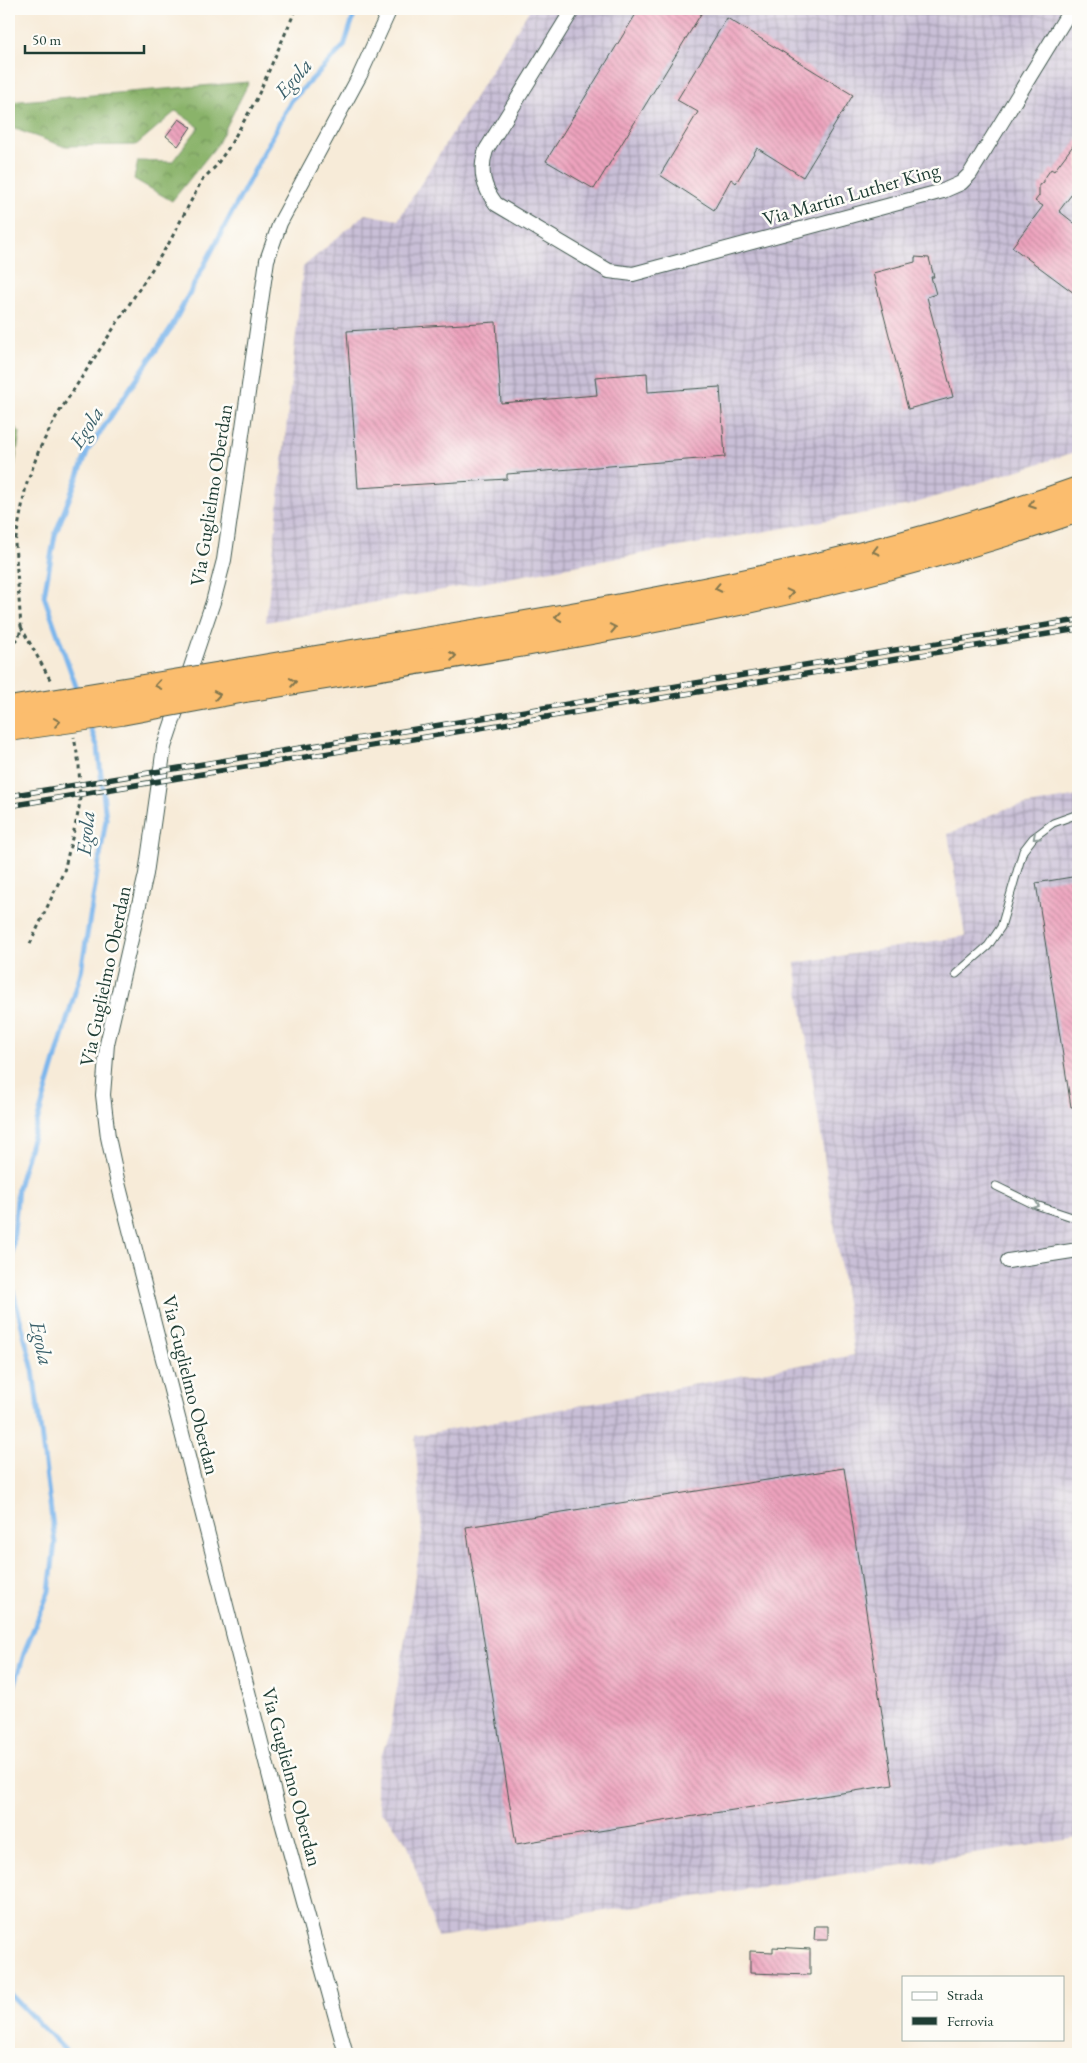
<svg xmlns="http://www.w3.org/2000/svg" width="1087" height="2063" font-family="'EB Garamond',serif">
	<style>
		.industrial { fill: url(#industrial-grid) }
		.forest { fill: url(#forest-crowns); stroke: #54784f }
		.lines { fill: none; stroke-linecap: round; stroke-linejoin: round }
		.stream { stroke: #7bb6ec; stroke-width: 5 }
		.building { fill: url(#building-back-hatch) }
		.service-casing { stroke: #3f574d; stroke-width: 9 }
		.minor-casing { stroke: #3f574d; stroke-width: 16 }
		.trunk-casing { stroke: #3f574d; stroke-width: 26 }
		.path { stroke: #3f574d; stroke-width: 3; stroke-dasharray: 4 4; stroke-linecap: butt }
		.service { stroke: #fff; stroke-width: 7 }
		.minor { stroke: #fff; stroke-width: 14 }
		.trunk { stroke: #fbbd6e; stroke-width: 24 }
		.rail-casing { stroke: #1f3d34; stroke-width: 5.5 }
		.rail { stroke: #fdfcf7; stroke-width: 4; stroke-dasharray: 11; stroke-linecap: butt }
		.trunk-bridge-casing { stroke: #3f574d; stroke-width: 26; stroke-linecap: butt }
		.trunk-bridge { stroke: #fbbd6e; stroke-width: 24 }
		.oneway { stroke: #82774e }
		.oneway2 { stroke: #8f9e9a }
		.labels { text-anchor: middle; dominant-baseline: central; stroke-width: 5; stroke-linejoin: round; paint-order: stroke }
		.street-label { font-size: 20px; fill: #1f3d34; stroke: #fdfcf7 }
		.water-label { font-size: 21px; font-style: italic; fill: #3b616b; stroke: #fdfcf7 }
	</style>
	<defs>
		<pattern id="industrial-grid" width="8" height="8" patternUnits="userSpaceOnUse" patternTransform="scale(1.25)"><rect width="8" height="8" fill="#c9bfd7"/><path d="M0 4h8M4 0v8" fill="none" stroke="#a39caf"/></pattern>
		<pattern id="forest-crowns" width="20" height="18" patternUnits="userSpaceOnUse" patternTransform="scale(1.25)"><rect width="20" height="18" fill="#8ab36a"/><path d="M2 6a3 3 0 1 1 6 0M12 15a3 3 0 1 1 6 0" fill="none" stroke="#709358"/></pattern>
		<pattern id="building-back-hatch" width="6" height="6" patternUnits="userSpaceOnUse" patternTransform="scale(1.25)"><rect width="6" height="6" fill="#eea3be"/><path d="M-1 5l2 2M0 0l6 6M5-1l2 2" fill="none" stroke="#c0869b"/></pattern>
	</defs>
	<rect width="100%" height="100%" fill="#fdfcf7"/>
	<filter id="ink" filterUnits="userSpaceOnUse"><feTurbulence type="fractalNoise" baseFrequency=".02" numOctaves="2"/><feDisplacementMap in="SourceGraphic" scale="10" xChannelSelector="R" yChannelSelector="G"/><feConvolveMatrix kernelMatrix="1 2 1 2 8 2 1 2 1" color-interpolation-filters="sRGB"/></filter>
	<filter id="wash" filterUnits="userSpaceOnUse"><feTurbulence type="fractalNoise" baseFrequency=".0096" numOctaves="4" result="noise"/><feDisplacementMap in="SourceGraphic" scale="20" xChannelSelector="R" yChannelSelector="G"/><feGaussianBlur stdDeviation="1.12" result="paint"/><feColorMatrix in="noise" values="0 0 0 0 0 0 0 0 0 0 0 0 0 0 0 0 0 1.4 0 .05"/><feComposite in="paint" operator="in"/></filter>
	<g filter="url(#wash)">
		<rect width="100%" height="100%" fill="#f7ebd8"/>
		<!-- industrial -->
		<g class="industrial">
			<polygon points="530,9 1078,9 1078,451 910,505 266,622 303,267 365,214 398,220"/>
			<polygon points="1078,796 1078,1838 437,1937 408,1845 390,1820 381,1812 376,1792 376,1777 380,1759 390,1731 422,1534 415,1436 854,1355 795,963 965,936 948,834 1005,809"/>
		</g>
		<!-- forest -->
		<g class="forest">
			<polygon points="249,82 217,145 172,201 134,179 138,161 172,162 199,127 176,111 136,145 63,146 9,127 9,102"/>
			<polygon points="9,422 20,432 9,503"/>
		</g>
		<g class="lines">
			<!-- stream -->
			<g class="stream">
				<polyline points="78,692 44,596 55,535 88,450 171,328 291,101 344,46 356,9"/>
				<polyline points="9,1704 25,1650 49,1591 55,1543 33,1370 10,1279 18,1187 81,972 106,819 98,748 89,723"/>
				<polyline points="9,1993 69,2054"/>
			</g>
		</g>
		<g id="blocks">
			<!-- building -->
			<g class="building">
				<polygon points="639,9 704,9 594,189 546,161"/>
				<polygon points="727,18 853,95 803,177 757,148 736,183 731,179 714,210 660,175 698,112 677,100"/>
				<polygon points="179,119 191,127 178,146 166,136"/>
				<polygon points="1078,139 1078,186 1059,211 1078,226 1078,296 1012,247 1043,206 1035,201 1039,196 1039,185 1044,182 1044,179 1051,169 1054,171"/>
				<polygon points="915,257 929,258 934,277 931,277 936,294 927,297 953,397 908,409 873,273 915,262"/>
				<polygon points="496,322 501,403 597,395 595,377 647,373 648,392 720,387 725,457 507,474 507,479 358,488 347,331"/>
				<polygon points="1078,876 1078,1106 1071,1107 1036,883"/>
				<polygon points="844,1468 893,1785 516,1844 466,1527"/>
				<polygon points="815,1926 828,1926 828,1940 814,1940"/>
				<polygon points="773,1947 810,1949 810,1975 750,1973 750,1951 773,1952"/>
			</g>
		</g>
	</g>
	<g filter="url(#ink)">
		<use href="#blocks" fill-opacity="0" stroke="#3f574d" stroke-width="1"/>
		<g class="lines">
			<!-- service casing -->
			<g class="service-casing">
				<g id="service">
					<polyline points="956,974 988,946 1001,927 1023,851 1033,838 1053,823 1078,814"/>
					<polyline points="996,1186 1033,1204 1078,1219"/>
				</g>
			</g>
			<!-- minor casing -->
			<g class="minor-casing">
				<g id="minor">
					<path d="M573 9 486 150C479 171 483 187 496 204L609 271 633 274 943 191 961 183 970 174 1071 9"/>
					<polyline points="1008,1261 1078,1250"/>
					<polyline points="346,2054 276,1801 117,1179 108,1137 103,1095 107,1044 146,874 164,747 213,602 224,560 267,260 280,223 360,75 390,9"/>
				</g>
			</g>
			<!-- trunk casing -->
			<g class="trunk-casing">
				<g id="trunk">
					<path d="M240 671C522 622 808 586 1078 489"/>
					<path d="M245 690C525 644 809 604 1078 510"/>
				</g>
			</g>
			<!-- path -->
			<g class="path">
				<polyline points="21,627 52,683"/>
				<polyline points="9,647 19,638 21,627 15,543 26,486 39,450 56,417 169,243 202,180 215,167 229,147 256,100 296,9"/>
				<polyline points="30,944 64,871 77,818 80,802 79,764 74,737"/>
			</g>
			<!-- service -->
			<use href="#service" class="service"/>
			<!-- minor -->
			<use href="#minor" class="minor"/>
			<!-- trunk -->
			<use href="#trunk" class="trunk"/>
			<!-- rail casing -->
			<g class="rail-casing">
				<g id="rail">
					<polyline points="9,796 1078,620"/>
					<polyline points="9,806 1078,629"/>
				</g>
			</g>
			<!-- rail -->
			<use href="#rail" class="rail"/>
			<!-- trunk-bridge casing -->
			<g class="trunk-bridge-casing">
				<g id="trunk-bridge">
					<polyline points="9,709 240,671"/>
					<polyline points="9,729 121,713 245,690"/>
				</g>
			</g>
			<!-- trunk-bridge -->
			<use href="#trunk-bridge" class="trunk-bridge"/>
		</g>
		<!-- one-way arrows -->
		<defs><path id="oneway-chevron" d="M-2-3.5L2.5 0L-2 3.5" fill="none" stroke-width="1.6" stroke-linecap="round" stroke-linejoin="round" transform="scale(1.25)"/></defs>
		<g class="oneway">
			<use href="#oneway-chevron" transform="translate(1032 505) rotate(160)"/>
			<use href="#oneway-chevron" transform="translate(876 551) rotate(166)"/>
			<use href="#oneway-chevron" transform="translate(718 588) rotate(168)"/>
			<use href="#oneway-chevron" transform="translate(790 593) rotate(-13)"/>
			<use href="#oneway-chevron" transform="translate(558 617) rotate(171)"/>
			<use href="#oneway-chevron" transform="translate(613 628) rotate(-11)"/>
			<use href="#oneway-chevron" transform="translate(453 656) rotate(-9)"/>
			<use href="#oneway-chevron" transform="translate(293 682) rotate(-9)"/>
			<use href="#oneway-chevron" transform="translate(158 685) rotate(170)"/>
			<use href="#oneway-chevron" transform="translate(217 695) rotate(-10)"/>
			<use href="#oneway-chevron" transform="translate(57 722) rotate(-8)"/>
		</g>
		<g class="oneway2">
			<use href="#oneway-chevron" transform="translate(1036 837) rotate(138)"/>
			<use href="#oneway-chevron" transform="translate(1036 1205) rotate(21)"/>
		</g>
	</g>
	<g class="labels">
		<!-- street labels -->
		<g class="street-label">
			<text transform="translate(851 194) rotate(-16)">Via Martin Luther King</text>
			<text transform="translate(211 495) rotate(-81)">Via Guglielmo Oberdan</text>
			<text transform="translate(105 976) rotate(-78)">Via Guglielmo Oberdan</text>
			<text transform="translate(191 1385) rotate(76)">Via Guglielmo Oberdan</text>
			<text transform="translate(292 1777) rotate(75)">Via Guglielmo Oberdan</text>
		</g>
		<!-- water labels -->
		<g class="water-label">
			<text transform="translate(293 78) rotate(-49)">Egola</text>
			<text transform="translate(86 427) rotate(-58)">Egola</text>
			<text transform="translate(85 833) rotate(-85)">Egola</text>
			<text transform="translate(42 1343) rotate(77)">Egola</text>
		</g>
	</g>
	<!-- margin -->
	<rect width="1087" height="2063" fill="none" stroke="#fdfcf7" stroke-width="30"/>
	<!-- legend -->
	<rect x="902" y="1976" width="162" height="65" fill="#fdfcf7" stroke="#a4b0a9"/>
	<rect x="912" y="1992" width="25" height="8" fill="#ffffff" stroke="#a4b0a9"/>
	<text x="947" y="2000" font-size="15" fill="#1f3d34">Strada</text>
	<rect x="912" y="2017" width="25" height="8" fill="#1f3d34" stroke="#a4b0a9"/>
	<text x="947" y="2026" font-size="15" fill="#1f3d34">Ferrovia</text>
	<!-- scale -->
	<path d="M25 45v8h119v-8" fill="none" stroke="#1f3d34" stroke-width="2.5"/>
	<text x="32" y="45" font-size="15" fill="#1f3d34" stroke="#fdfcf7" stroke-width="4" paint-order="stroke">50 m</text>
</svg>
